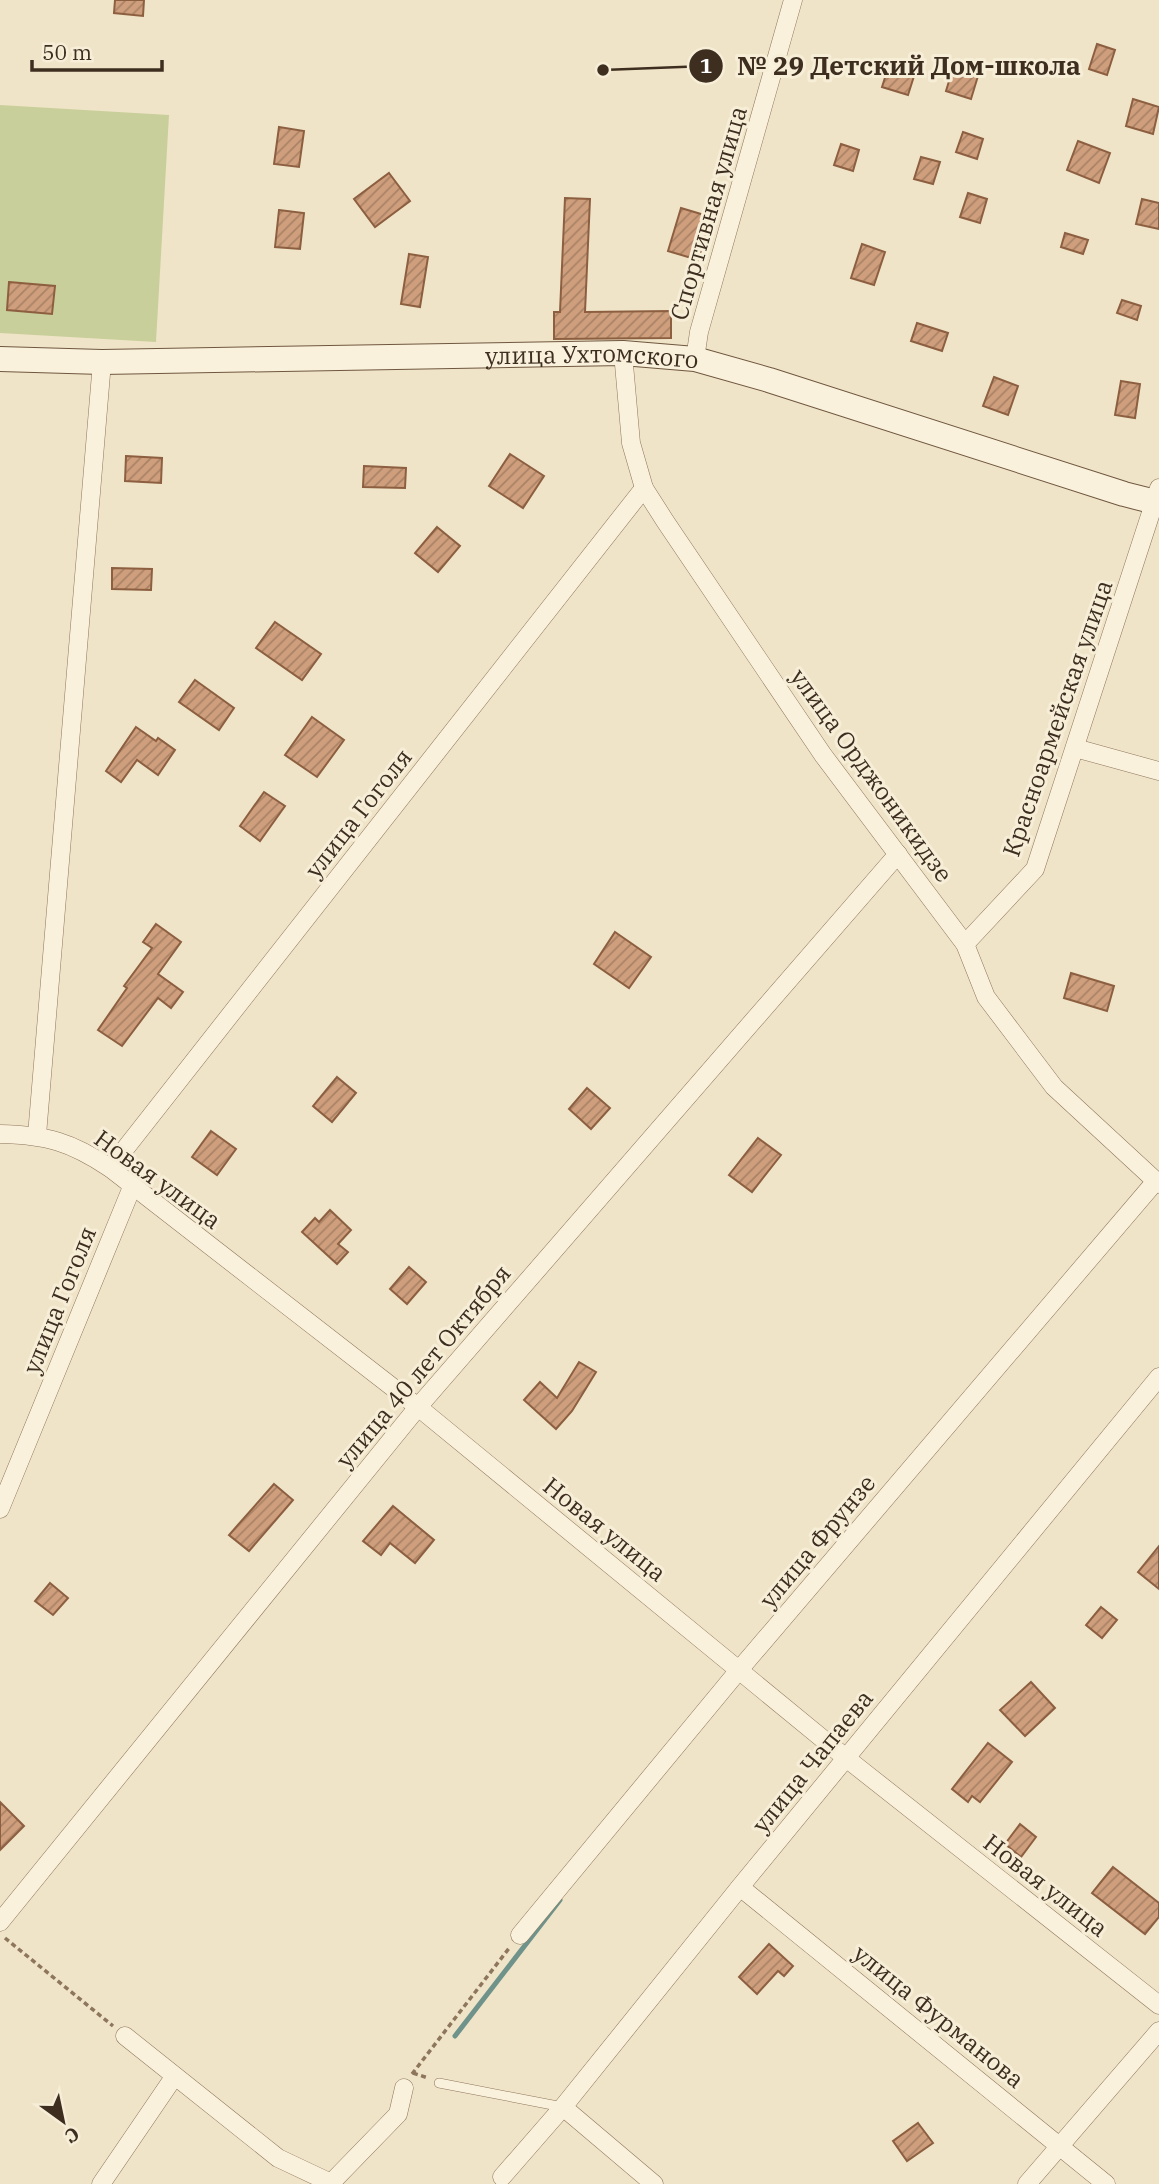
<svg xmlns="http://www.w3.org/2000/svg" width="1159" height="2184" font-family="'IBM Plex Serif',serif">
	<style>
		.green { fill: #c9cf9b }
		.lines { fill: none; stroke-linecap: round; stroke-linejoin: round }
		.stream { stroke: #6f938a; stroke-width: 5 }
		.building { fill: url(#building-hatch); stroke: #8d5f41; stroke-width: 2 }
		.service-casing { stroke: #8d765c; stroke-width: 10 }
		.minor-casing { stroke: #8d765c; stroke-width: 19 }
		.secondary-casing { stroke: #6f573f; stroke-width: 26 }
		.path { stroke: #8d765c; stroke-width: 3.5; stroke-dasharray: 5 3.5; stroke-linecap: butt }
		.service { stroke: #faf1dc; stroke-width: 9 }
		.minor { stroke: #faf1dc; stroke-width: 18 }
		.secondary { stroke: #faf1dc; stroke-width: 24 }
		.labels { text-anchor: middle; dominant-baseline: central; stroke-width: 6; stroke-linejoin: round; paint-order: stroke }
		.street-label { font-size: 24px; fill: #3d2e20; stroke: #f7eed8 }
		.leader { fill: none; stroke: #3d2e20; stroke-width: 2.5 }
		.callout-dot { fill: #3d2e20; stroke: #f7eed8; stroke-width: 2.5 }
		.mark-label { font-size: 21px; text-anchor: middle; font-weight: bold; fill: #fff }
		.callout-label { font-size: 26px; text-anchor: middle; font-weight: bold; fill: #3d2e20; stroke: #f7eed8; stroke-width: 6; stroke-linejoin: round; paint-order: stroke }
	</style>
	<defs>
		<pattern id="building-hatch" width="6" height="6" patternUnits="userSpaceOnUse" patternTransform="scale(1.75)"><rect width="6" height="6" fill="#cf9f7d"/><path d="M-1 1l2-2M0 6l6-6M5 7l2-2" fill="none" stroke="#a98266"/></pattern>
	</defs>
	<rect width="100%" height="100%" fill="#f0e4c8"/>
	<!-- green -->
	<polygon class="green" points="0,105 169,115 156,342 0,333"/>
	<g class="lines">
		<!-- stream -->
		<polyline class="stream" points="455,2036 560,1900"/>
	</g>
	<!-- building -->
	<g class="building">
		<polygon points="115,0 144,0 143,16 114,13"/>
		<polygon points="1097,44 1115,50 1107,75 1089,69"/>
		<polygon points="889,65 915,73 908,95 882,87"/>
		<polygon points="953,68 978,76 971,99 946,91"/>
		<polygon points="1133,99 1159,107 1153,134 1126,126"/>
		<polygon points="279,127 304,131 299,167 274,164"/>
		<polygon points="963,132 983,139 977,159 956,152"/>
		<polygon points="1078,141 1110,153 1099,183 1067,170"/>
		<polygon points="841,144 859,150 853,171 834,165"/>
		<polygon points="921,157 940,162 933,184 914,179"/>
		<polygon points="389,173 410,201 375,227 354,199"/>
		<polygon points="968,193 987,199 980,223 960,217"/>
		<polygon points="565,198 590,199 585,312 671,311 671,338 554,339 554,312 560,312"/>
		<polygon points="1142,199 1159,203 1159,229 1136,224"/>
		<polygon points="681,208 711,217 698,260 668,251"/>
		<polygon points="279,210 304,213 300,249 275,247"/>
		<polygon points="1065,233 1088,240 1083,254 1061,247"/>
		<polygon points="862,244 885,252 874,285 851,278"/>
		<polygon points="409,254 428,257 420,307 401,304"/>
		<polygon points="9,282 55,286 52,314 7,310"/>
		<polygon points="1122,300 1141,306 1137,320 1117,313"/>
		<polygon points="917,323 948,333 942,351 911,341"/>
		<polygon points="994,377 1018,386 1008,415 983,406"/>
		<polygon points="1121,381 1140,384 1135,418 1115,415"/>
		<polygon points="510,454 544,476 523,508 489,486"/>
		<polygon points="126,456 162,458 161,483 125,481"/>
		<polygon points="364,466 406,468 405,488 363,487"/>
		<polygon points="437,527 460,546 438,572 415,553"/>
		<polygon points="112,568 152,569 151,590 112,589"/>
		<polygon points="275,622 321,654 302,680 256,648"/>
		<polygon points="195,680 234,708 219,730 179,702"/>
		<polygon points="312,717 344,740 317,777 285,755"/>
		<polygon points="136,727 156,741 158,738 175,750 158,775 137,760 121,782 106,771"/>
		<polygon points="264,792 285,806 260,841 240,826"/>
		<polygon points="156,924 181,942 158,974 183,992 171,1008 158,998 122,1046 98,1030 127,988 124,986 152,948 143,942"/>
		<polygon points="615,932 651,957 629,988 594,964"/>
		<polygon points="1071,973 1114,986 1107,1011 1064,998"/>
		<polygon points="337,1077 356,1093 332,1122 313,1106"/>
		<polygon points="587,1088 610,1108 591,1129 569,1109"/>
		<polygon points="211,1131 236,1149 217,1175 192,1157"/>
		<polygon points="758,1138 781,1155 752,1192 729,1175"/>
		<polygon points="330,1210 351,1230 338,1244 348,1252 337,1264 302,1232 315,1218 319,1222"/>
		<polygon points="409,1267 426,1282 407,1304 390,1289"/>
		<polygon points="579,1362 596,1372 572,1411 556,1429 524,1400 540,1382 557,1398"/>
		<polygon points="274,1484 293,1500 249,1551 229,1535"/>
		<polygon points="393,1506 434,1540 415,1563 390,1543 381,1555 363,1541"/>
		<polygon points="1159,1546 1159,1589 1138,1572"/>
		<polygon points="50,1583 68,1598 53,1615 35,1601"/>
		<polygon points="1101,1607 1117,1620 1102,1638 1086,1625"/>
		<polygon points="1031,1682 1055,1708 1025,1736 1000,1710"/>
		<polygon points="988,1743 1012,1762 980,1802 972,1796 968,1802 952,1789"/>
		<polygon points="0,1802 24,1826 0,1850"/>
		<polygon points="1020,1824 1036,1837 1021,1857 1005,1844"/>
		<polygon points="1113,1867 1159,1903 1159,1917 1145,1934 1092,1893"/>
		<polygon points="769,1944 793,1966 784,1976 778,1971 757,1994 739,1977"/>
		<polygon points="918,2123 933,2143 907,2161 893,2141"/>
	</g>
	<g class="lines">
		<!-- service casing -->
		<g class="service-casing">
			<polyline id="service" points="439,2083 563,2107"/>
		</g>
		<!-- minor casing -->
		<g class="minor-casing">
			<g id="minor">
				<polyline points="623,353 631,443 644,488 665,521 823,755 965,944 986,997 1054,1087 1159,1184"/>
				<polyline points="695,359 699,332 793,0"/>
				<polyline points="1075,748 1159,771"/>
				<polyline points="965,944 1035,869 1159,488"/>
				<path d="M0 1134C47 1135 71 1142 110 1168L418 1407 846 1758 1159 2005"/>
				<polyline points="37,1135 102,362"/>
				<polyline points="110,1168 644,488"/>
				<polyline points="0,1509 132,1187"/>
				<polyline points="740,1887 1106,2184"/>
				<polyline points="0,1922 418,1407 898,854"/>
				<polyline points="520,1935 739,1670 1155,1182"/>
				<polyline points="125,2036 278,2158 331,2183"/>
				<polyline points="563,2107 654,2184"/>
				<polyline points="502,2177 563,2107 740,1887 1159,1377"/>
				<polyline points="101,2184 174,2077"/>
				<polyline points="330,2184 398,2114 404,2088"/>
				<polyline points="1027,2184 1159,2031"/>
			</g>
		</g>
		<!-- secondary casing -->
		<g class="secondary-casing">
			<g id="secondary">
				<path id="s1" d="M0 359 102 362 623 353 695 359 769 380 1124 494 1159 503"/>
			</g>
		</g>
		<!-- path -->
		<g class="path">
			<polyline points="5,1938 113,2026"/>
			<polyline points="413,2073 428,2078"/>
			<polyline points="412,2074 510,1947"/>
		</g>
		<!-- service -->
		<use href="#service" class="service"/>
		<!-- minor -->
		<use href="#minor" class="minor"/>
		<!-- secondary -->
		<use href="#secondary" class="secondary"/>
	</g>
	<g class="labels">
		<!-- street labels -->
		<g class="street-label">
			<text transform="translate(708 213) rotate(-74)">Спортивная улица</text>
			<text stroke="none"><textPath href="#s1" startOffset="592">улица Ухтомского</textPath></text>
			<text transform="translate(1057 718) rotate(-71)">Красноармейская улица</text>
			<text transform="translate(872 775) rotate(54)">улица Орджоникидзе</text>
			<text transform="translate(358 813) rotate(-52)">улица Гоголя</text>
			<text transform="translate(158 1179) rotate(36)">Новая улица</text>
			<text transform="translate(59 1300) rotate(-68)">улица Гоголя</text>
			<text transform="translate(423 1366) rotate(-50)">улица 40 лет Октября</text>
			<text transform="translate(605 1529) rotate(39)">Новая улица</text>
			<text transform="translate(817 1541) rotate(-50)">улица Фрунзе</text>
			<text transform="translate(812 1761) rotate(-51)">улица Чапаева</text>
			<text transform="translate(1046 1885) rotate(38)">Новая улица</text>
			<text transform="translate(939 2016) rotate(39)">улица Фурманова</text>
		</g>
	</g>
	<!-- callouts -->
	<path class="leader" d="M603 70L706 66"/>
	<g class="callout-dot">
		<circle cx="603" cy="70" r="7"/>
		<circle cx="706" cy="66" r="18"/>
	</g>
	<g class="mark-label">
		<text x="706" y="73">1</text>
	</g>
	<g class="callout-label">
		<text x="909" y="75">№ 29 Детский Дом-школа</text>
	</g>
	<!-- north arrow -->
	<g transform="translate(63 2121) rotate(147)" stroke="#f7eed8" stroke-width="5" paint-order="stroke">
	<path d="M0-5L12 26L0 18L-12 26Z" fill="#3d2e20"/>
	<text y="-10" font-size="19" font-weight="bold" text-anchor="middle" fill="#3d2e20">С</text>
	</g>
	<!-- scale -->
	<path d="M32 60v10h130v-10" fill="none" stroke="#3d2e20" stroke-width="3.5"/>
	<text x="42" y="60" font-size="21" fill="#3d2e20" stroke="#f7eed8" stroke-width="5" paint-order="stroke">50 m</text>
</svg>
